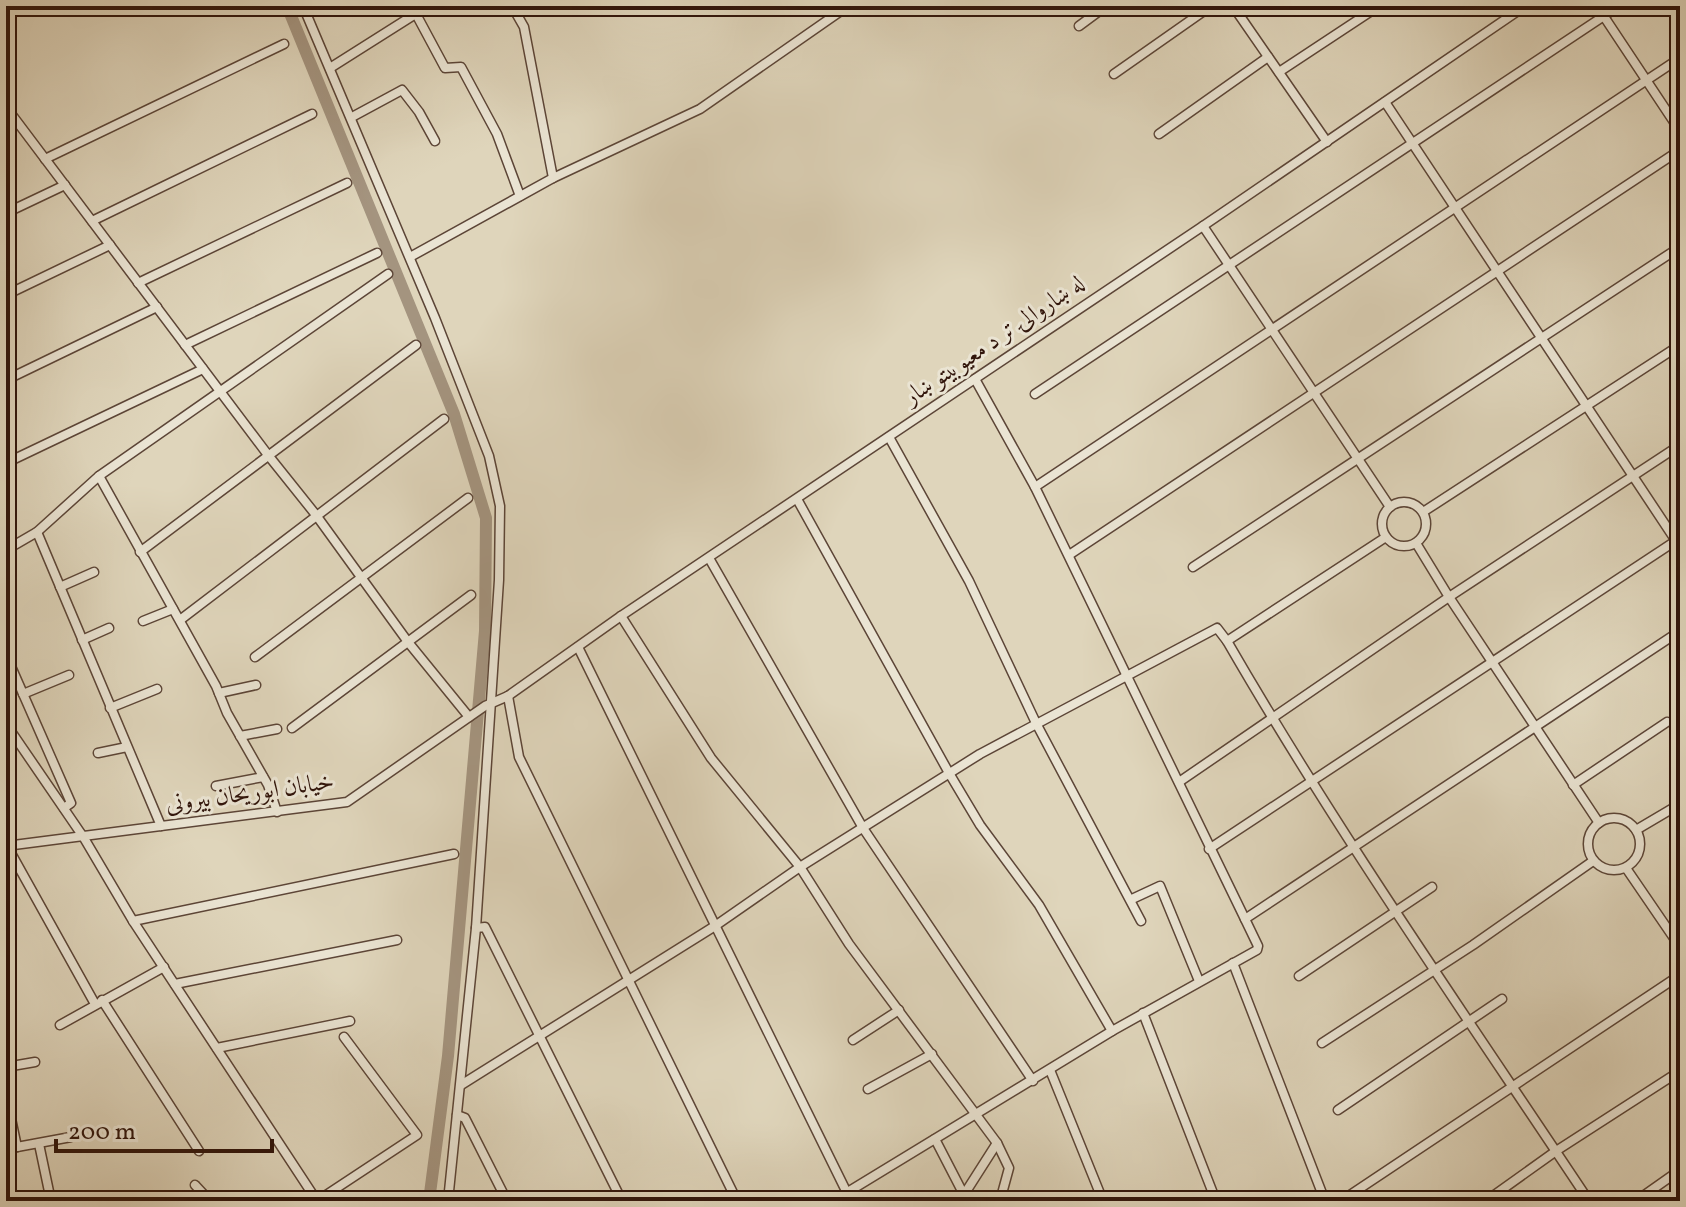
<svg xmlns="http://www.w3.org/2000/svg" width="1686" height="1207" font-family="Vollkorn,Amiri,serif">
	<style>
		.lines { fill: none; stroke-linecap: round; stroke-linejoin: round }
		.river { stroke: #a4947f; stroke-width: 12 }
		.minor-casing { stroke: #5c4537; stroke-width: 11 }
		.minor { stroke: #eae4d3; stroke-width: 8 }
		.labels { text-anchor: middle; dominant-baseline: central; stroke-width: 6; stroke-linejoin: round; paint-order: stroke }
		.street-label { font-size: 24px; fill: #31150b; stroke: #eae4d3 }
	</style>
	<rect width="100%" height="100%" fill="#dfd5bb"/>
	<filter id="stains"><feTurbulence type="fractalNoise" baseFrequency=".0025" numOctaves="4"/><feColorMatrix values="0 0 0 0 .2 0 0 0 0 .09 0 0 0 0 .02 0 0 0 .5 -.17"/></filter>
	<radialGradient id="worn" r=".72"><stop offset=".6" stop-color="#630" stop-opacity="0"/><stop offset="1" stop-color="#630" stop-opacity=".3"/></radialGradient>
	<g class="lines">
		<!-- river -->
		<polyline class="river" points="287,6 454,414 486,518 485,631 448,1056 429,1201"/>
		<!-- minor casing -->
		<g class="minor-casing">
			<g id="minor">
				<polyline points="303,6 435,318 489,456 500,506 499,580 476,928 448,1201"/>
				<polyline points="1233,6 1327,142"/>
				<polyline points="1597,6 1680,131"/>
				<polyline points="416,14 445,68 461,67 497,134 520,196"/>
				<polyline points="1079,26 1106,6"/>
				<polyline points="330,68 428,6"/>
				<polyline points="1279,72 1379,6"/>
				<polyline points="1114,74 1211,6"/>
				<polyline points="1385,102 1680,547"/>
				<polyline points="6,107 268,455 316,515 408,642 469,717"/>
				<polyline points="352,117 402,90 419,112 435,141"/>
				<polyline points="1159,134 1268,57"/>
				<polyline points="45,159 284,44"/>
				<polyline points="553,178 700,109 848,6"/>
				<polyline points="6,213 65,185"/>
				<polyline points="92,221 312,114"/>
				<polyline points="1203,226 1390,507"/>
				<polyline points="410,257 553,178 524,27 512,6"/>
				<polyline points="138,283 347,183"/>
				<polyline points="6,295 110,245"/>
				<polyline points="185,345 377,253"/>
				<polyline points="975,379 1035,487 1245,919"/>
				<polyline points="6,380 157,307"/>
				<polyline points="1035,394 1619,6"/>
				<polyline points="889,437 969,581 1036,723 1141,921"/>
				<polyline points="6,463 203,369"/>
				<polyline points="99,476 216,686 227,713 268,785 277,812"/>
				<polyline points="1035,487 1680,58"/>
				<polyline points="797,499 949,773 980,825 1039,905 1112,1031"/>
				<circle cx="1404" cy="524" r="22"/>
				<polyline points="1423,512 1680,345"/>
				<polyline points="37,532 161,826"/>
				<polyline points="1416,543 1449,597 1599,823"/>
				<polyline points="6,550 37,532 99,476 388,274"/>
				<polyline points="140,552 416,345"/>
				<polyline points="1069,555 1680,150"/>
				<polyline points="709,558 863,828 1033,1081"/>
				<polyline points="1193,567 1680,247"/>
				<polyline points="60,587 94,572"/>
				<polyline points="621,616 711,758 800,867 849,944 997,1143 1009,1168 1000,1201"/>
				<polyline points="180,620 444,419"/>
				<polyline points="143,621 173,609"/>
				<polyline points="82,640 109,628"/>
				<path d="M1227 641C1338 833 1466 1016 1589 1201"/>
				<polyline points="578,647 851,1201"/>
				<polyline points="6,655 71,803 64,808"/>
				<polyline points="255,657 468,498"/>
				<polyline points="219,693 256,685"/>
				<polyline points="23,694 69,675"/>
				<polyline points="508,696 519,757 737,1201"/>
				<polyline points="110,708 157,689"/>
				<polyline points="6,724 84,838 133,921 317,1201"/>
				<polyline points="292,728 471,595"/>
				<polyline points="240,736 277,729"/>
				<polyline points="98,753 127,747"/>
				<polyline points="1179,782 1449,597 1680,445"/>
				<polyline points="1573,785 1667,722"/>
				<polyline points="216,786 263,777"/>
				<circle cx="1614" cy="844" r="26"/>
				<polyline points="1636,830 1680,804"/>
				<polyline points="6,846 347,802 485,706 508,696 621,616 1203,226 1525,6"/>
				<polyline points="7,846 95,1004"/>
				<polyline points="1209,849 1680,538"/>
				<polyline points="1626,868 1680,947"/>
				<polyline points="1132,899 1160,886 1199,981"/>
				<polyline points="133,921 454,854"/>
				<polyline points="476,928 485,927 622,1201"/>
				<polyline points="1233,963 1325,1201"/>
				<polyline points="1299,976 1432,887"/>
				<polyline points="175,984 397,940"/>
				<polyline points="102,1000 199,1151"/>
				<polyline points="1143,1013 1216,1201"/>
				<polyline points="60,1025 164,967"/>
				<polyline points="853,1040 899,1010"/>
				<polyline points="1322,1043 1473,945 1593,861"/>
				<polyline points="217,1048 350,1021"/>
				<polyline points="6,1067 35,1062"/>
				<polyline points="1050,1070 1103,1201"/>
				<polyline points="461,1085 715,926 800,867 980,754 1217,628 1227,641 1386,537"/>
				<polyline points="868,1089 932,1054"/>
				<polyline points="6,1095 17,1147"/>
				<polyline points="1338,1110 1502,999"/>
				<polyline points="457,1115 465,1118 507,1201"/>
				<polyline points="935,1139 964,1195"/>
				<polyline points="39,1144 51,1201"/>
				<polyline points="6,1149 71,1137"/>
				<polyline points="195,1185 210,1201"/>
				<polyline points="317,1201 417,1135 344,1037"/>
				<polyline points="833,1201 1112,1031 1257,950 1258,946 1245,919 1680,631"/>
				<polyline points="960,1201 997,1143"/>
				<polyline points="1341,1201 1680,975"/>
				<polyline points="1486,1201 1556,1151 1680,1071"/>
				<polyline points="1636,1201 1680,1170"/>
			</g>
		</g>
		<!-- minor -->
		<use href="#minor" class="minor"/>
	</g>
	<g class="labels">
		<!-- street labels -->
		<g class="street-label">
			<text transform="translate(995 341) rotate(-34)">له ښاروالۍ تر د معیوبیتو ښار</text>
			<text transform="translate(250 794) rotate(-8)">خیابان ابوریحان بیرونی</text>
		</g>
	</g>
	<!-- margin -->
	<rect width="1686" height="1207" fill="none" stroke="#dfd5bb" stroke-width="32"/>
	<rect x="8" y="8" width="1670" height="1191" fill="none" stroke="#31150b" stroke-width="4"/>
	<rect x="16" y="16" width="1654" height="1175" fill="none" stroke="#31150b" stroke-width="2"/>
	<!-- scale -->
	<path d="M56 1139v12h216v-12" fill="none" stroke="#31150b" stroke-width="4"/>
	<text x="68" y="1139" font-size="24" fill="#31150b" stroke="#eae4d3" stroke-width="6" paint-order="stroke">200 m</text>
	<rect width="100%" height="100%" filter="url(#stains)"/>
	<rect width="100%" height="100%" fill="url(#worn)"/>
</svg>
